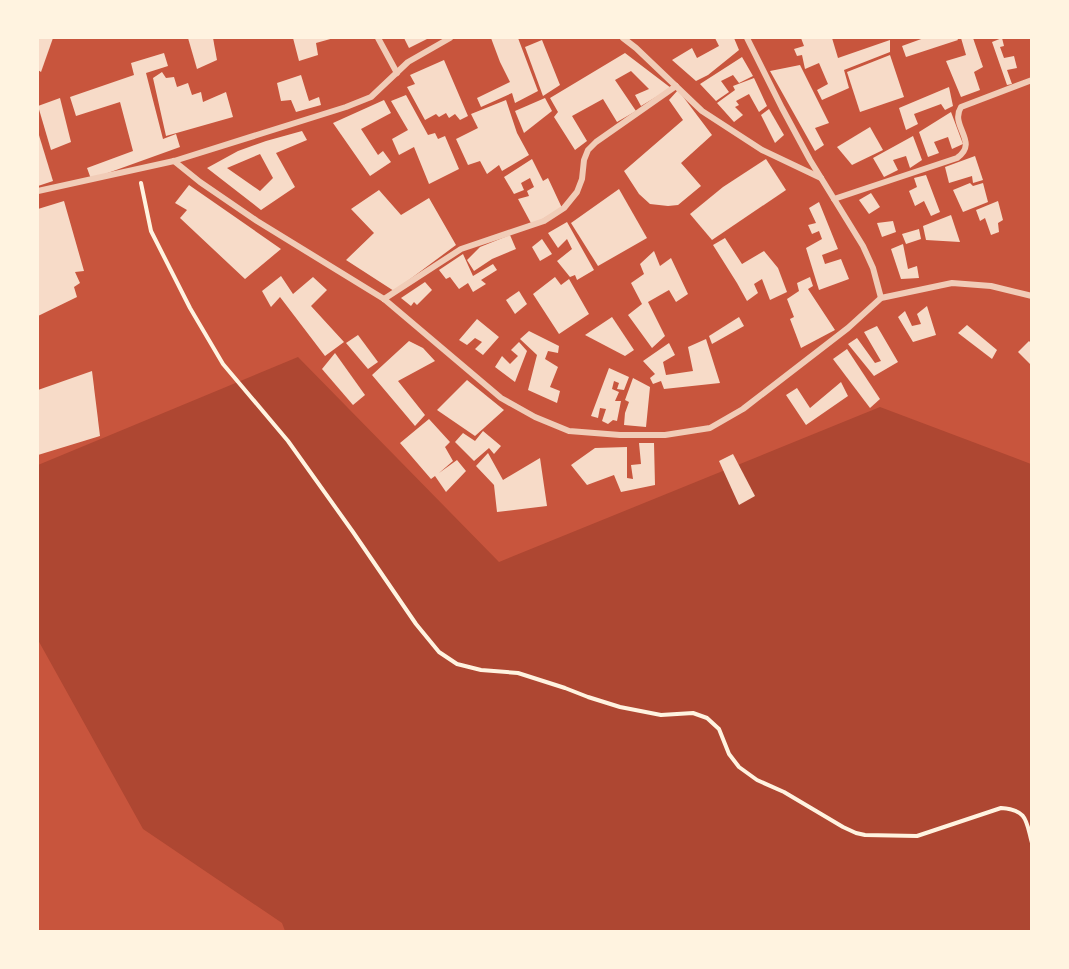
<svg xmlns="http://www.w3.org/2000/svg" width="1069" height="969" font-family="'DejaVu Sans',sans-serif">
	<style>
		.green { fill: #ae4732 }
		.building { fill: #f7dbc8; fill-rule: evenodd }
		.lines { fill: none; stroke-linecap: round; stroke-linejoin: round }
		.path { stroke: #fff3e0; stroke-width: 4 }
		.minor { stroke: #f1ccb7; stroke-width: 6 }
	</style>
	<rect width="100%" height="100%" fill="#c8553d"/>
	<!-- green -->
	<polygon class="green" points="298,357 499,562 880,407 1031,464 1031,931 285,931 282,923 143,829 38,640 38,465"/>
	<!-- building -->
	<g class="building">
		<polygon points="38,38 53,38 41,72 38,70"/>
		<polygon points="188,38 213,38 217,60 197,69"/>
		<polygon points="293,38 334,38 316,43 318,55 299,61"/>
		<polygon points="404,38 429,38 409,48"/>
		<polygon points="491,38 518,38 538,91 515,103 512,93 481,107 477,98 510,82 500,62"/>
		<polygon points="715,38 734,38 739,50 708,75 696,81 672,60 692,48 697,58 719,46"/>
		<polygon points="801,38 832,38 838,58 890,40 890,52 844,70 849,88 822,100 817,90 828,84 819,63 805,69 802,55 797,56 794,49 804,46"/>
		<polygon points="924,38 957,38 958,40 906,57 902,46"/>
		<polygon points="961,38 973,38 983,67 974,72 980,90 961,97 946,61 966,55"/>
		<polygon points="1002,38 1004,46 1000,47 1004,58 1014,56 1017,68 1007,70 1012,84 1007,85 992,42"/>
		<polygon points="542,40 560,85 543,96 525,47"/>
		<polygon points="164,53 168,66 146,73 163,139 176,134 180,147 91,179 87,168 133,151 120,102 76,116 70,97 134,75 131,63"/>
		<polygon points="625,53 671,88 641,106 635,95 649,89 631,71 615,80 636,111 617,122 603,99 572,116 587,141 575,150 554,117 558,112 550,98"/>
		<polygon points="890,55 904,97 860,112 847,72"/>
		<polygon points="742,57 753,76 739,83 733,75 721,81 729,92 716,101 700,84"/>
		<polygon points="444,60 468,116 460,120 455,114 449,118 446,113 439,117 436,114 425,120 407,87 415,84 410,75"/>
		<polygon points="800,65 829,123 815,128 824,145 815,151 770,71"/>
		<polygon points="162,72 166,78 174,77 177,87 188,83 192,95 201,92 203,102 226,92 233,117 166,136 153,78"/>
		<polygon points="301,75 309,101 319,97 321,105 296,112 291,100 281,101 277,83"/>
		<polygon points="754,78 767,106 759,112 749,94 736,101 739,105 735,107 743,115 734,122 717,103 735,90 733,86"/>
		<polygon points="949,87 953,106 945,110 941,104 914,114 918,124 906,130 899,108"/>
		<polygon points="678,90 712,135 681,163 701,186 678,205 668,206 650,204 639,194 624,171 683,120 669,100"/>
		<polygon points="406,95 428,135 435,133 438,139 445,136 459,169 429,184 414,147 399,155 392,139 408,130 391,101"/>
		<polygon points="60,98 71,142 51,150 38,106"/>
		<polygon points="545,98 552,111 524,133 515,111"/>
		<polygon points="384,100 391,113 361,129 378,155 383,151 391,162 370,176 333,123"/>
		<polygon points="506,100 517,133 529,155 502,171 499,165 487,174 480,161 468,165 456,139 478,128 471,114"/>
		<polygon points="769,109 784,135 775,143 761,115"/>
		<polygon points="951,112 963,144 952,149 948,137 934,142 939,153 928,157 919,132"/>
		<polygon points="870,127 883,150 852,165 837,147"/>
		<path d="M302 131 307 140 276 153 295 187 261 210 207 168 238 151 266 141ZM260 154 273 178 260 191 227 168Z"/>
		<polygon points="38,132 53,181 38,186"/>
		<polygon points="913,136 922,160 910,168 906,156 893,160 898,170 884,177 873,158"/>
		<polygon points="975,156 983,180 973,183 972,176 949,183 945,167"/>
		<polygon points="532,159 543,181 548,178 562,208 532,225 518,199 529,196 527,191 534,187 530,178 521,183 524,190 514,194 504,177"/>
		<polygon points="766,159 786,190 712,240 690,214 723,187"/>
		<polygon points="926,175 940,212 931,216 924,201 915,206 909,191 917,187 914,178"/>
		<polygon points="970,183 973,186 983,183 988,202 963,212 953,190"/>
		<polygon points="189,185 281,249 245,279 180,218 187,210 175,203"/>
		<polygon points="619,189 647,238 598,266 571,223"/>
		<polygon points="379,190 401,215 429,198 456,245 394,291 346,260 374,233 351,209"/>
		<polygon points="871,193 880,207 869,214 859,200"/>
		<polygon points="64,201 84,271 75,272 80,283 74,287 77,297 38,316 38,209"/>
		<polygon points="998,201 1003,220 998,223 999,232 991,235 985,218 980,221 976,210"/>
		<polygon points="819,202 838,249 822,255 825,264 841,259 849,279 819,290 806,248 822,239 819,231 812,234 808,225 816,223 809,208"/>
		<polygon points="951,215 960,242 926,240 923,226"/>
		<polygon points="893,221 896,232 882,237 877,223"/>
		<polygon points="567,222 594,270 577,280 575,275 570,277 557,261 572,249 567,239 558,248 548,233"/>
		<polygon points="919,229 921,239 906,244 902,234"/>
		<polygon points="510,235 516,249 492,259 474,271 467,260 480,247"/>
		<polygon points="725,238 742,264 764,251 778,268 787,292 770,300 762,279 754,284 758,293 747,301 737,283 713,245"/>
		<polygon points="542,239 552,254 540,261 532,247"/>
		<polygon points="903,244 908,269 917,266 919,278 901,279 891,249"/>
		<polygon points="654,251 660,266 671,258 688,294 676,302 669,290 648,302 665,336 652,348 628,315 642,304 631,283 644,274 640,264"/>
		<polygon points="463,254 473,276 493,264 497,270 481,280 486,284 473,292 468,283 459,289 450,277 446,279 439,270"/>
		<polygon points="281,276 293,294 313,277 327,290 311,306 344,342 325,356 280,297 271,307 262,291"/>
		<polygon points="555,277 561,285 569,279 589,314 559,334 533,294"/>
		<polygon points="810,277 813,286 808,289 835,330 801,348 790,319 794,317 787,299 799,291 797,283"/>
		<polygon points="425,282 432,290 417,305 414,302 411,306 401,298"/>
		<polygon points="519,291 527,304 515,314 506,300"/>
		<polygon points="927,306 936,335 913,342 898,317 905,311 912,326 921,324 917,314"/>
		<polygon points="612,317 634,350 625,356 585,335"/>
		<polygon points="739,317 744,326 712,344 709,336"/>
		<polygon points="477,319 499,337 483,355 475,349 482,342 475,338 467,345 459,340"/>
		<polygon points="967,325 997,350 992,359 958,333"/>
		<polygon points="877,326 898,362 874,376 848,344 857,338 875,363 881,361 864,332"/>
		<polygon points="529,331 559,346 558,353 548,351 545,359 558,367 550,387 560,391 557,403 528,390 537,355 520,339"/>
		<polygon points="358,335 378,362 368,369 346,343"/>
		<polygon points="706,339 720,383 664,389 661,381 653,384 650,378 655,374 643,361 669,343 675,355 663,362 666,375 693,371 688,347"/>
		<polygon points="409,341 423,348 435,361 398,381 425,415 415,426 372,375"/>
		<polygon points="1029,341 1032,344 1032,366 1018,352"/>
		<polygon points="519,342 527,351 515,382 495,367 502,356 510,364 518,356 511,350"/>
		<polygon points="847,349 880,399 870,408 833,359"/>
		<polygon points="335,353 365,395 353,405 322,369"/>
		<polygon points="609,368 629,377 624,390 617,389 619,383 614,381 612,389 619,392 615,401 621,401 617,421 613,420 608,424 602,421 606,409 600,408 598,418 591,416"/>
		<polygon points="92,371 100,436 38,455 38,390"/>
		<polygon points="633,378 650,387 646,427 624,425 625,413 629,402 625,400"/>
		<polygon points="467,380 504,410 475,436 437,410"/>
		<polygon points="841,382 848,396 806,425 786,395 797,388 810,408"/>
		<polygon points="429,419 450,442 445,447 453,461 439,473 457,460 466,471 446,492 435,476 431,479 400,443"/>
		<polygon points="483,431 501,446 494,454 489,448 474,461 455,442 463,433 475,441"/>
		<polygon points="639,443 654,443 655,485 621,492 614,475 587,485 571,465 595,448 627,447 627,478 633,479 631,465 641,464"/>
		<polygon points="488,453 503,480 540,458 547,506 497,512 494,485 476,466"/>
		<polygon points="733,454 755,496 739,505 719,461"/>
	</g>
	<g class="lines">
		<!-- path -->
		<path class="path" d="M141 183 151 231 190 308 223 364 288 441 353 532 416 624 439 652 457 664 481 670 518 673 565 688 588 697 620 707 661 715 693 713 707 718 719 729 729 754 739 767 757 780 784 792 843 827 856 833 865 835 917 836 1001 808C1028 810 1026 821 1032 843"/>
		<!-- minor -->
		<g class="minor">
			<polyline points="378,38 397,73"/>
			<polyline points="623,38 636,48 702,111 762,150 821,178"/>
			<polyline points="747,38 782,108 810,160 863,246 873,268 881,298"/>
			<polyline points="174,161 200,182 257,221 384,299 501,398 535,417 569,431 620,435 665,435 710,428 743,409 848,328 881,298 952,283 991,286 1032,296"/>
			<polyline points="38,191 174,161 346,107 371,97 408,62 450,38"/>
			<path d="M834 199 957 158C980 142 949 126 961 107L1032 80"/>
			<polyline points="384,299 461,249 544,221 564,208 577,192 582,179 584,160 588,150 596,142 676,86"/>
		</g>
	</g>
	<!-- border -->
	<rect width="1069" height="969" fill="none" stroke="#fff3e0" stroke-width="78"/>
</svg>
